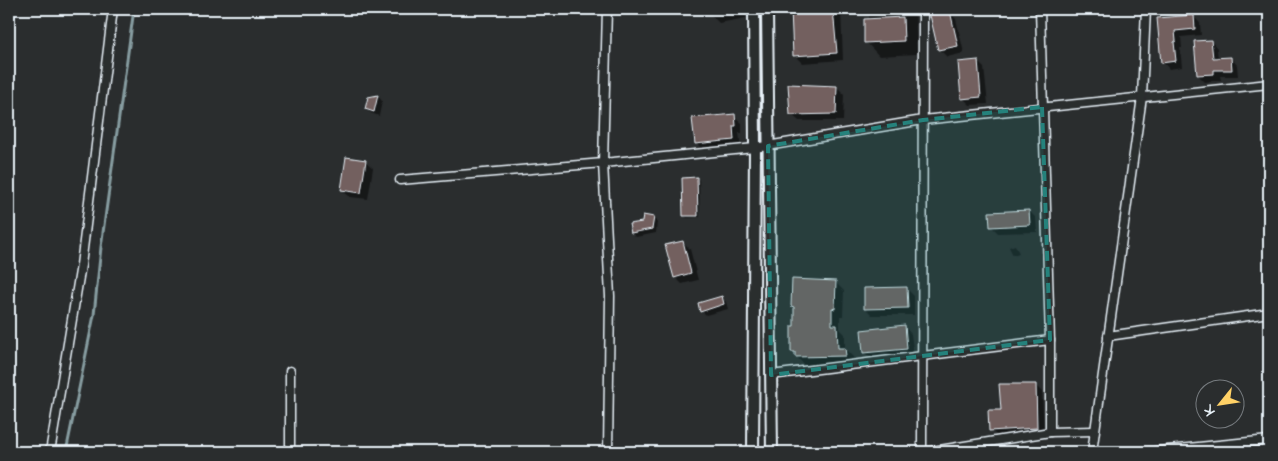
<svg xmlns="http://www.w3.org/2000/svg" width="1278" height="461" font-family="Mynerve,sans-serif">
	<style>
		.shadow { fill: #0007 }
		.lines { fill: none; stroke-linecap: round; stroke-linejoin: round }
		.stream { stroke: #879da1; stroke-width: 3 }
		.building { fill: #73605f; stroke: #e8f1f8 }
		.minor-casing { stroke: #e8f1f8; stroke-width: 11 }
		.tertiary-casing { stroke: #e8f1f8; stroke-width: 14 }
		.minor { stroke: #2a2d2e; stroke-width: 8 }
		.tertiary { stroke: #2a2d2e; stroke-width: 10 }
		.marked { fill: #25827c; fill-opacity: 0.2; stroke: #25827c; stroke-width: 4; stroke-dasharray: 10 6; stroke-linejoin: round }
	</style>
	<rect width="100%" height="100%" fill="#2a2d2e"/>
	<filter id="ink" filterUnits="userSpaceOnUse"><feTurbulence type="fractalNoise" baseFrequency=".02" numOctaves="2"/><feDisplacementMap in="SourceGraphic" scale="10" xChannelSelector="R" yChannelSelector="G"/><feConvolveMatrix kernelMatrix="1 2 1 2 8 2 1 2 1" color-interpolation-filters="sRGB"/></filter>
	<g filter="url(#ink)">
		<!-- shadow -->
		<g class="shadow">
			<polygon points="710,9 744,9 746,18 719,23 712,16"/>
			<polygon points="793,9 841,9 843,60 802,63 795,56"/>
			<polygon points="870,9 915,9 917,54 879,56 866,42"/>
			<polygon points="949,12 956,19 964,53 947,57 940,50"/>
			<polygon points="1193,16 1200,23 1201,35 1181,37 1182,48 1180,48 1182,67 1169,69 1163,62 1159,20"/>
			<polygon points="1211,41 1217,48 1218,59 1231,58 1237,65 1238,76 1220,76 1221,80 1205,82 1198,75 1195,42"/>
			<polygon points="977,61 984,68 988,104 970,105 963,98"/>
			<polygon points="837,87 844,94 843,121 799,121 791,114"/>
			<polygon points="378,96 382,101 379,116 371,113 366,109 369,98"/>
			<polygon points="734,116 742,123 742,133 739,133 741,147 703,150 696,143"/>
			<polygon points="365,161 373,168 368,199 350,197 342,190"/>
			<polygon points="697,178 699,180 700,217 687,218 685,216"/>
			<polygon points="1029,211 1036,218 1037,232 998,233 991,226"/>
			<polygon points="653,218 657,222 656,233 636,237 632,233 631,225 643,223"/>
			<polygon points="683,242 690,249 698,280 682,284 675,277"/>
			<polygon points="1015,245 1019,253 1013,255 1009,247"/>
			<polygon points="836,283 844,291 843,316 840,316 840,329 845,334 845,349 853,357 854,364 804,365 792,351 795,327 795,309 792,306"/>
			<polygon points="907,289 914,296 914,315 872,315 865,308"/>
			<polygon points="721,297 726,302 728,309 706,315 702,311"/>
			<polygon points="904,326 911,334 914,356 872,360 865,353"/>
			<polygon points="1035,385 1042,392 1044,435 998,437 991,430 1002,411"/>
			<polygon points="1050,446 1075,450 1078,452 1050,452"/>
		</g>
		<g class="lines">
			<!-- stream -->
			<polyline class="stream" points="66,452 94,315 101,247 134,9"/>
		</g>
		<!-- building -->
		<g class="building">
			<polygon points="791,9 833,9 837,53 793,56"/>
			<polygon points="950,11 958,46 938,50 930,15"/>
			<polygon points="1194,15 1195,29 1175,31 1176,41 1174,42 1176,61 1161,63 1157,18"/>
			<polygon points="903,17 904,41 864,43 864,19"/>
			<polygon points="1211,40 1213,58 1231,57 1232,70 1214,70 1214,74 1197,75 1194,41"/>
			<polygon points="978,60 981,97 961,99 958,62"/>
			<polygon points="788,84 837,86 836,114 790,115"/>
			<polygon points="378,95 374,112 365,109 368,97"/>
			<polygon points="735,114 736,126 733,126 734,140 695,144 692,118"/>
			<polygon points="346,157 366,160 361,193 341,190"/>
			<polygon points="697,177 698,216 683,216 682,178"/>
			<polygon points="1029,210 1030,225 990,227 989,212"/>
			<polygon points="643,215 654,217 652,229 631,233 629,224 642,222"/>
			<polygon points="683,241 691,273 674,278 665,245"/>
			<polygon points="792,279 836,281 835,309 832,308 832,325 837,325 838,348 845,348 846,356 795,357 795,352 791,352 791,326 794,326 794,307 791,306"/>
			<polygon points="907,287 908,308 864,309 864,288"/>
			<polygon points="722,296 724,304 700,312 698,303"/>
			<polygon points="905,325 907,349 863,353 861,330"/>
			<polygon points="999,384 1036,384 1037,428 989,431 988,410 1001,410"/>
		</g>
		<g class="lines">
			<!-- minor casing -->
			<g class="minor-casing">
				<g id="minor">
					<polyline points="607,9 603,163 610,296 608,452"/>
					<polyline points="1040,9 1050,340 1050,432"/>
					<polyline points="400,180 603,163 755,148 923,120 1269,84"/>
					<polyline points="1108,336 1269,313"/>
					<polyline points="771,375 1050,340"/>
					<polyline points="50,452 81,265 113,9"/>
					<polyline points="290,452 290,371"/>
					<polyline points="922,452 923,9"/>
					<polyline points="927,452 1050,432 1094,431"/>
					<polyline points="1092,452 1142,97 1146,9"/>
					<polyline points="1148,452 1269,440"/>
				</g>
			</g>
			<!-- tertiary casing -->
			<g class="tertiary-casing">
				<g id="tertiary">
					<polyline points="767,9 772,452"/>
					<polyline points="753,452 755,148 754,9"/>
				</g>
			</g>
			<!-- minor -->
			<use href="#minor" class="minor"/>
			<!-- tertiary -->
			<use href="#tertiary" class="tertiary"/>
		</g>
	</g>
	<!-- marked area -->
	<path class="marked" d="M1042 107 1050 340 771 375 768 146 923 120Z"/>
	<!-- margin -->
	<rect width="1278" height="461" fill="none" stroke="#2a2d2e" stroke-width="30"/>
	<rect x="15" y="15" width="1248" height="431" fill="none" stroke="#e8f1f8" stroke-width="2" filter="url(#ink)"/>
	<!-- north arrow -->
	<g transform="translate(1220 404) rotate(240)"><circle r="24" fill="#2a2d2e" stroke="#767b7f"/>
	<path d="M0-4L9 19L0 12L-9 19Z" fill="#ffd166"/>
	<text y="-8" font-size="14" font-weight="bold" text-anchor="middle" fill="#e8f1f8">K</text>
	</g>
</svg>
